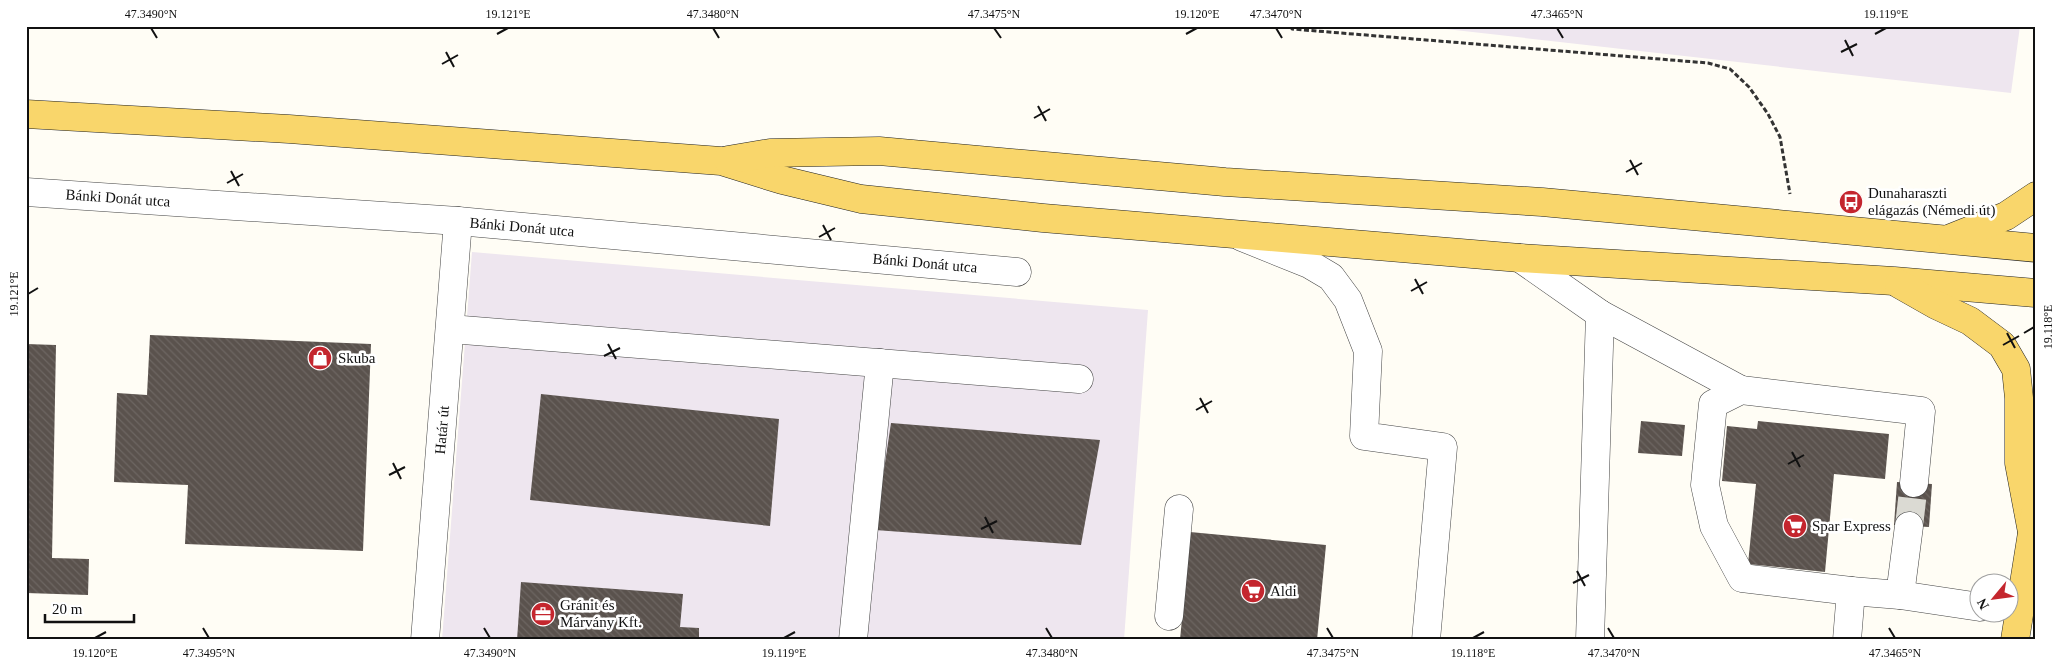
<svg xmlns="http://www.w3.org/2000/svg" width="2062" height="666" font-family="Georgia,serif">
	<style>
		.industrial { fill: #eee6ef }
		.building { fill: url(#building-back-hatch) }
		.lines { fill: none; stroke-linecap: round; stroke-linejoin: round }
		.minor-tunnel { stroke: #dbdad3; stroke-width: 28; stroke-dasharray: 28 14; stroke-linecap: butt }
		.minor-casing { stroke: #444; stroke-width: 29 }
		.major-casing { stroke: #222; stroke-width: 29 }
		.path { stroke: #333; stroke-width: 3; stroke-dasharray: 5 2.5; stroke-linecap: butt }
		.minor { stroke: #fff; stroke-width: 28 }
		.major { stroke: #f9d66b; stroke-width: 28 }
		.ticks { fill: none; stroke: #111; stroke-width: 2 }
		.labels { text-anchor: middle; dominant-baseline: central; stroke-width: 5; stroke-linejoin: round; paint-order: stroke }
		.poi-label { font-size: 15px; fill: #111; stroke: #fff; text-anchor: start }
		.street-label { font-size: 15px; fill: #111; stroke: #fff }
		.neatline { fill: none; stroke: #111; stroke-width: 2 }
		.ticks-label { font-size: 12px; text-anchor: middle; fill: #111 }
	</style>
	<defs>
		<pattern id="building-back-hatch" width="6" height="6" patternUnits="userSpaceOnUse" patternTransform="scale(1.25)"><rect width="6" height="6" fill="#5a524d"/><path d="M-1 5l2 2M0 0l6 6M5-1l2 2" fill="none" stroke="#6d6662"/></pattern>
	</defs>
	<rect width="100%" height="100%" fill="#fffdf5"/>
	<!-- industrial -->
	<g class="industrial">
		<polygon points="1419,26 2020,26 2011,93"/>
		<polygon points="472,252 1148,310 1124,640 442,640"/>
	</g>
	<!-- building -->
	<g class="building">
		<polygon points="150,335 371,344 363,551 185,544 188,485 114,482 117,393 147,395"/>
		<polygon points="26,344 56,345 52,558 89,559 88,595 26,593"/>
		<polygon points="541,394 779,419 770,526 530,500"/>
		<polygon points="1641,421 1685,425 1682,456 1638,453"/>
		<polygon points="1758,421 1889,434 1885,479 1834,474 1825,572 1748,564 1756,484 1722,481 1727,426 1757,429"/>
		<polygon points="891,423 1100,440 1081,545 875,530"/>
		<polygon points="1897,482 1932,484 1929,527 1894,525"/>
		<polygon points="1190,532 1326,545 1317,640 1180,640"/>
		<polygon points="521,582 683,594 680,627 699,628 699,640 517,640"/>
		<polygon points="1153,637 1171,638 1171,640 1152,640"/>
	</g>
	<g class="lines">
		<!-- minor-tunnel -->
		<polyline class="minor-tunnel" points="1909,526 1914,483"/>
		<!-- minor casing -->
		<g class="minor-casing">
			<g id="minor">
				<polyline points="26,192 458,221 1017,272"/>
				<polyline points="1242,237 1309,264 1331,277 1348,300 1368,351 1364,436 1443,447 1426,640"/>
				<polyline points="1520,258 1600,314 1590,640"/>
				<polyline points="1600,314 1741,390"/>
				<polyline points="450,329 1079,379"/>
				<polyline points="1851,591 1900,595 1909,526"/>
				<polyline points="1900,595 1980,607"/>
				<polyline points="1169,616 1179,509"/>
				<polyline points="425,640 458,221"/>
				<polyline points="853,640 880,363"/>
				<polyline points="1847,640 1851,591 1742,578 1714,526 1705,485 1713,404 1741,390 1921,411 1914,483"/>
			</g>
		</g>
		<!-- major casing -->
		<g class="major-casing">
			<g id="major">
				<polyline points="26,114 289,129 721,161 782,180 861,199 1043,218 1520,258 1894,281 2036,293"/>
				<polyline points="728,160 770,153 879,151 1225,182 1542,202 2036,248"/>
				<polyline points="1951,238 2006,216 2036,196"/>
				<polyline points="1899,284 1936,305 1970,321 2002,345 2016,369 2019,398 2019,463 2032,532"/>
				<polyline points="2015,640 2035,514"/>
			</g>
		</g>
		<!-- path -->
		<polyline class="path" points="1292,26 1292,29 1708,63 1730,69 1749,87 1768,114 1780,137 1790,194"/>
		<!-- minor -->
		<use href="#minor" class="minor"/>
		<!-- major -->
		<use href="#major" class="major"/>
	</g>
	<!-- ticks -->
	<path class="ticks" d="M151 28 157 38M713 28 719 38M994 28 1001 38M1276 28 1282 38M1557 28 1563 38M497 34 508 28M1186 34 1197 28M1875 34 1886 28M1845 40 1853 56M446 52 454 67M1841 52 1857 44M442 64 458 55M1038 106 1046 121M1034 118 1050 109M1630 160 1638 175M231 171 239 186M1626 172 1642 163M227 183 243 174M823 225 831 240M819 237 835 228M1415 279 1423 294M1411 291 1427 282M28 294 38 288M2007 333 2015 348M2024 333 2034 327M608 344 616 359M2003 345 2019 336M604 356 620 348M1200 398 1208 413M1196 410 1212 401M1792 452 1800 467M393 463 401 479M1788 464 1804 455M389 475 405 467M985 517 993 533M981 529 997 521M1577 571 1585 586M1573 583 1589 575M203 628 209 638M484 628 490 638M1046 628 1052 638M1327 628 1333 638M1608 628 1614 638M1889 628 1895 638M95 638 106 632M784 638 795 632M1473 638 1484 632"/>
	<!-- icons -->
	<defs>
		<g id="bus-disc" transform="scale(1.25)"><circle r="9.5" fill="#c4262e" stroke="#fff"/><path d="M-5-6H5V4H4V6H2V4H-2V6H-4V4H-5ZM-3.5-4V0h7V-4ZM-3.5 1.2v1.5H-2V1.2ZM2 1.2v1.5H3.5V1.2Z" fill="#fff"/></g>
		<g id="shop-disc" transform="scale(1.25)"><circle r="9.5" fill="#c4262e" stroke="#fff"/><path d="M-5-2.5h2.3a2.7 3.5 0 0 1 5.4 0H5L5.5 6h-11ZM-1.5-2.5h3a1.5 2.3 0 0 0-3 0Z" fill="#fff"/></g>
		<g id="supermarket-disc" transform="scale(1.25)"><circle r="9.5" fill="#c4262e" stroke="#fff"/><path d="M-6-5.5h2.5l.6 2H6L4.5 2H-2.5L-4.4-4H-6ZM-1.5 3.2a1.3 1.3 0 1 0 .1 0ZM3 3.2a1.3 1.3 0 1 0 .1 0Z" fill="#fff"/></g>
		<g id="office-disc" transform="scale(1.25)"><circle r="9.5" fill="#c4262e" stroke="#fff"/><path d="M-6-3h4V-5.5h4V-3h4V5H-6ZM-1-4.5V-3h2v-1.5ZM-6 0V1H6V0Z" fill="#fff"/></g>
	</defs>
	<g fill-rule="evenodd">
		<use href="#bus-disc" x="1851" y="202"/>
		<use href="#shop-disc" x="320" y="358"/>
		<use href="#supermarket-disc" x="1795" y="526"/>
		<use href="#supermarket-disc" x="1253" y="591"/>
		<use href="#office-disc" x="543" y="614"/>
	</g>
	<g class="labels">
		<!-- poi labels -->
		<g class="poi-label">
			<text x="1868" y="193">Dunaharaszti<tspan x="1868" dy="17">elágazás (Némedi út)</tspan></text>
			<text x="338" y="358">Skuba</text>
			<text x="1812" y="526">Spar Express</text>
			<text x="1270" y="591">Aldi</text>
			<text x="560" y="605">Gránit és<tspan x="560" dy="17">Márvány Kft.</tspan></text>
		</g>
		<!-- street labels -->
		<g class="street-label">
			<text transform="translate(118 198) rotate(4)">Bánki Donát utca</text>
			<text transform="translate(522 227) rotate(5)">Bánki Donát utca</text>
			<text transform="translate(925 263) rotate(5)">Bánki Donát utca</text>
			<text transform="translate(442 430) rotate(-85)">Határ út</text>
		</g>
	</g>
	<!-- border -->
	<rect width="2062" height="666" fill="none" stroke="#ffffff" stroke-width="55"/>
	<!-- north arrow -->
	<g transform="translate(1994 598) rotate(241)"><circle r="24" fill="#ffffff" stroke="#a0a0a0"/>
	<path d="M0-4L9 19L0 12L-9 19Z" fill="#c4262e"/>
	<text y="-8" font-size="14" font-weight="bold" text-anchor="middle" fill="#111111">N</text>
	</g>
	<!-- scale -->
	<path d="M45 614v8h89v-8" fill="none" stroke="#111111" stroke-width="2.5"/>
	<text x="52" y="614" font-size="15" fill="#111111" stroke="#ffffff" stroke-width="4" paint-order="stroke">20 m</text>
	<rect x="28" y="28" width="2006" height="610" class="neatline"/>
	<g class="ticks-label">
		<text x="151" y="18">47.3490°N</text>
		<text x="508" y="18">19.121°E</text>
		<text x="713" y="18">47.3480°N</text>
		<text x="994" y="18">47.3475°N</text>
		<text x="1197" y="18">19.120°E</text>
		<text x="1276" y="18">47.3470°N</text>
		<text x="1557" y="18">47.3465°N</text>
		<text x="1886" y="18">19.119°E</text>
		<text transform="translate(14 294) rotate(-90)" y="4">19.121°E</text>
		<text transform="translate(2048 327) rotate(-90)" y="4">19.118°E</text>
		<text x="95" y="657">19.120°E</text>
		<text x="209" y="657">47.3495°N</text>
		<text x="490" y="657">47.3490°N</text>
		<text x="784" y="657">19.119°E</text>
		<text x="1052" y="657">47.3480°N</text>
		<text x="1333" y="657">47.3475°N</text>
		<text x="1473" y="657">19.118°E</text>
		<text x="1614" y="657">47.3470°N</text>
		<text x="1895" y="657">47.3465°N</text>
	</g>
</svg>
